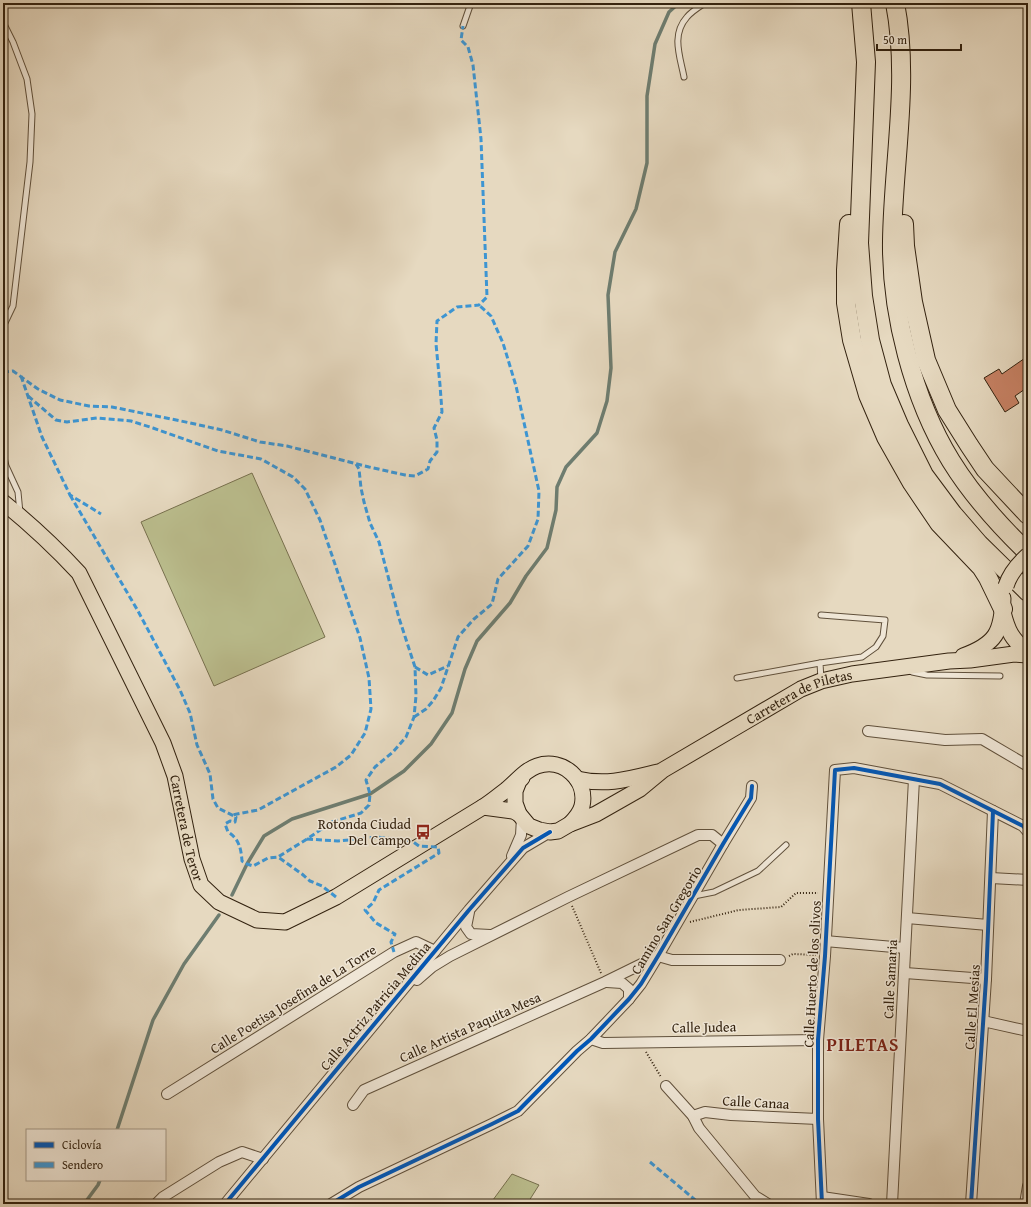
<svg xmlns="http://www.w3.org/2000/svg" width="1031" height="1207" font-family="'Gentium Book Plus',serif">
	<style>
		.green { fill: #bbbe8e; stroke: #77704e }
		.lines { fill: none; stroke-linecap: round; stroke-linejoin: round }
		.stream { stroke: #6e7d70; stroke-width: 3.5 }
		.building { fill: #c78164; stroke: #33220f }
		.service-casing { stroke: #60503b; stroke-width: 7 }
		.minor-casing { stroke: #60503b; stroke-width: 12 }
		.primary-casing { stroke: #33220f; stroke-width: 17 }
		.motorway-casing { stroke: #33220f; stroke-width: 20 }
		.path { stroke: #33220f; stroke-width: 2; stroke-dasharray: 1 2; stroke-linecap: butt }
		.service { stroke: #efe6d6; stroke-width: 5 }
		.minor { stroke: #efe6d6; stroke-width: 10 }
		.primary { stroke: #e6d9c0; stroke-width: 15 }
		.motorway { stroke: #e6d9c0; stroke-width: 18 }
		.primary-bridge-casing { stroke: #33220f; stroke-width: 17; stroke-linecap: butt }
		.primary-bridge { stroke: #e6d9c0; stroke-width: 15 }
		.quiet { stroke: #3d95d2; stroke-width: 3; stroke-dasharray: 6 3; stroke-linecap: butt }
		.cycleway-casing { stroke: #efe6d6; stroke-width: 6 }
		.cycleway { stroke: #0057b8; stroke-width: 4 }
		.labels { text-anchor: middle; dominant-baseline: central; stroke-width: 3; stroke-linejoin: round; paint-order: stroke }
		.street-label { font-size: 14px; fill: #33220f; stroke: #efe6d6 }
		.poi-label { font-size: 14px; fill: #33220f; stroke: #efe6d6; text-anchor: end }
		.district-label { font-size: 18px; font-weight: bold; letter-spacing: 1px; fill: #7a1f14; stroke: #efe6d6 }
	</style>
	<rect width="100%" height="100%" fill="#e6d9c0"/>
	<filter id="stains"><feTurbulence type="fractalNoise" baseFrequency=".005" numOctaves="4"/><feColorMatrix values="0 0 0 0 .2 0 0 0 0 .09 0 0 0 0 .02 0 0 0 .5 -.17"/></filter>
	<radialGradient id="worn" r=".72"><stop offset=".6" stop-color="#630" stop-opacity="0"/><stop offset="1" stop-color="#630" stop-opacity=".3"/></radialGradient>
	<!-- green -->
	<g class="green">
		<polygon points="252,473 325,637 214,686 141,522"/>
		<polygon points="512,1174 539,1185 527,1204 518,1204 510,1201 507,1204 490,1204"/>
	</g>
	<g class="lines">
		<!-- stream -->
		<g class="stream">
			<polyline points="232,895 247,864 264,836 292,819 370,794 404,771 431,744 452,713 465,669 477,641 510,603 526,576 547,548 556,510 557,487 566,467 597,433 607,401 611,368 608,295 615,252 636,209 647,163 647,96 655,44 669,12 679,3"/>
			<polyline points="117,1130 153,1020 184,964 219,915"/>
			<polyline points="84,1204 98,1185 100,1180"/>
		</g>
	</g>
	<!-- building -->
	<polygon class="building" points="1028,356 1028,387 1015,396 1019,403 1005,412 984,378 999,369 1002,374"/>
	<g class="lines">
		<!-- service casing -->
		<g class="service-casing">
			<g id="service">
				<polyline points="3,22 13,42 27,79 32,114 30,162 13,306 3,327"/>
				<polyline points="463,26 471,3"/>
				<path d="M684 77C680 56 671 35 687 17 692 11 699 7 705 3"/>
				<polyline points="3,453 6,466 18,492 20,513"/>
				<polyline points="821,615 885,620 883,636 876,647 862,657 820,663 821,680"/>
				<polyline points="912,672 927,675 1000,676"/>
				<polyline points="737,678 820,663"/>
				<polyline points="694,896 714,892 758,871 786,845"/>
			</g>
		</g>
		<!-- minor casing -->
		<g class="minor-casing">
			<g id="minor">
				<polyline points="868,731 945,740 982,739 1028,766"/>
				<polyline points="512,856 521,835 522,818"/>
				<polyline points="991,878 1028,880"/>
				<polyline points="469,912 466,927 471,934 490,935"/>
				<polyline points="907,918 988,925"/>
				<polyline points="825,941 905,948"/>
				<polyline points="905,973 986,979"/>
				<polyline points="417,980 432,967 450,956 568,897 698,835 712,835 723,844"/>
				<polyline points="607,982 622,983 629,989 629,999"/>
				<polyline points="983,1021 1028,1031"/>
				<polyline points="591,1039 603,1043 818,1040"/>
				<polyline points="666,1086 693,1116 699,1128 755,1196 768,1204"/>
				<polyline points="167,1094 394,952 416,942 435,951"/>
				<polyline points="353,1105 364,1090 605,982 658,956 672,960 780,960"/>
				<polyline points="693,1116 705,1112 731,1115 818,1119"/>
				<polyline points="822,1197 869,1204"/>
				<polyline points="156,1204 163,1197 219,1162 242,1152 263,1159"/>
				<polyline points="225,1204 469,910 523,848 550,832"/>
				<polyline points="331,1204 359,1187 492,1124 518,1111 577,1051 591,1039 629,999 641,984 658,956 723,844 751,798 752,786"/>
				<polyline points="822,1204 818,1119 818,1040 825,956 835,770 854,768 940,784 1023,826 1028,832"/>
				<polyline points="892,1204 914,779"/>
				<polyline points="971,1204 986,979 993,811"/>
				<polyline points="1025,1204 1028,1186"/>
			</g>
		</g>
		<!-- primary casing -->
		<g class="primary-casing">
			<g id="primary">
				<path id="s1" d="M3 502C30 524 55 547 79 573L163 743 175 776 192 859 201 885 219 902 257 920 285 922 336 897 483 807C491 802 498 796 506 790 516 782 525 770 537 766 563 757 588 780 582 806 580 814 575 819 570 824"/>
				<path d="M1003 612C1008 632 1012 639 1028 653"/>
				<path d="M963 656C996 644 1002 632 1003 598"/>
				<path id="s2" d="M522 778 519 781 515 791V803L519 814 529 826 539 830 550 832 558 831 570 824 596 814 640 789 663 770 801 689 821 681 852 674 949 661 970 660 1014 654 1028 655"/>
				<path d="M577 779C607 786 629 779 658 772"/>
				<polyline points="483,807 513,811 519,814"/>
			</g>
		</g>
		<!-- motorway casing -->
		<g class="motorway-casing">
			<g id="motorway">
				<polyline points="861,3 866,62 859,243 863,296 870,340 882,385 899,425 924,475 953,514 979,544 1028,592"/>
				<path d="M895 3C910 80 893 163 892 241 891 313 913 399 951 461 972 495 999 525 1028 553"/>
				<polyline points="849,224 846,270 846,303 852,340 868,395 886,437 912,483 939,523 981,567 988,578 1003,609"/>
				<polyline points="904,224 905,246 913,302 926,360 947,410 969,445 985,469 1028,515"/>
			</g>
		</g>
		<!-- path -->
		<g class="path">
			<polyline points="572,906 601,973"/>
			<polyline points="690,922 739,910 781,907 796,893 818,893"/>
			<polyline points="789,956 793,954 816,955"/>
			<polyline points="646,1052 661,1077"/>
		</g>
		<!-- service -->
		<use href="#service" class="service"/>
		<!-- minor -->
		<use href="#minor" class="minor"/>
		<!-- primary -->
		<use href="#primary" class="primary"/>
		<!-- motorway -->
		<use href="#motorway" class="motorway"/>
		<!-- primary-bridge casing -->
		<g class="primary-bridge-casing">
			<path id="primary-bridge" d="M1006 586C1010 573 1018 564 1028 555"/>
		</g>
		<!-- primary-bridge -->
		<use href="#primary-bridge" class="primary-bridge"/>
		<!-- quiet -->
		<g class="quiet">
			<polyline points="3,372 13,371 38,389 60,400 89,406 112,407 181,421 222,430 260,442 287,446 369,467 405,475 415,476 428,469 430,461 437,452 437,440 434,428 442,412 440,385 436,344 437,321 457,307 479,305 487,297 481,139 473,65 468,47 461,40 463,26"/>
			<polyline points="21,376 42,437 70,495 101,514"/>
			<polyline points="28,396 56,420 67,422 97,418 131,421 153,428 218,451 261,459 293,477 305,489 320,520 360,638 369,678 371,709 365,733 351,755 336,767 258,810 232,815"/>
			<path d="M70 495 138 611 180 690 190 713 197 745 210 774 213 799 218 808 236 817 235 822 230 821 225 824 228 832C239 839 241 848 242 861L247 864 253 866 268 858 278 857"/>
			<polyline points="415,667 428,675 448,666"/>
			<polyline points="414,717 426,709 433,701 441,688 458,637 474,619 492,604 498,579 528,546 538,519 539,491 516,386 503,343 491,316 479,305"/>
			<polyline points="307,839 338,841 377,837 412,841 419,846 438,847 439,853 379,890 373,903 365,910 376,923 395,934 391,942 394,952"/>
			<polyline points="336,897 322,886 310,881 302,874 278,857 307,839 332,822 361,813 369,805 370,794 366,780 375,767 393,752 406,737 414,717 416,696 415,667 399,618 379,542 370,523 364,502 361,488 359,469 356,464"/>
			<polyline points="650,1162 700,1204"/>
		</g>
		<!-- cycleway casing -->
		<g class="cycleway-casing">
			<g id="cycleway">
				<polyline points="225,1204 469,910 523,848 550,832"/>
				<polyline points="331,1204 359,1187 492,1124 518,1111 577,1051 591,1039 629,999 641,984 658,956 723,844 751,798 752,786"/>
				<polyline points="822,1204 818,1119 818,1040 825,956 835,770 854,768 940,784 1023,826 1028,832"/>
				<polyline points="971,1204 986,979 993,811"/>
			</g>
		</g>
		<!-- cycleway -->
		<use href="#cycleway" class="cycleway"/>
	</g>
	<!-- icons -->
	<defs>
		<g id="bus-bare" transform="scale(1.2)"><path d="M-5-6H5V4H4V6H2V4H-2V6H-4V4H-5ZM-3.5-4V0h7V-4ZM-3.5 1.2v1.5H-2V1.2ZM2 1.2v1.5H3.5V1.2Z" fill="#8f2418" stroke="#efe6d6" stroke-width="2.5" paint-order="stroke"/></g>
	</defs>
	<g fill-rule="evenodd">
		<use href="#bus-bare" x="423" y="832"/>
	</g>
	<g class="labels">
		<!-- street labels -->
		<g class="street-label">
			<text stroke="none"><textPath href="#s2" startOffset="362">Carretera de Piletas</textPath></text>
			<text stroke="none"><textPath href="#s1" startOffset="382">Carretera de Teror</textPath></text>
			<text transform="translate(666 920) rotate(-59)">Camino San Gregorio</text>
			<text transform="translate(812 974) rotate(-87)">Calle Huerto de los olivos</text>
			<text transform="translate(890 979) rotate(-87)">Calle Samaria</text>
			<text transform="translate(293 999) rotate(-32)">Calle Poetisa Josefina de La Torre</text>
			<text transform="translate(375 1006) rotate(-50)">Calle Actriz Patricia Medina</text>
			<text transform="translate(972 1007) rotate(-86)">Calle El Mesias</text>
			<text transform="translate(470 1027) rotate(-24)">Calle Artista Paquita Mesa</text>
			<text transform="translate(704 1027) rotate(-1)">Calle Judea</text>
			<text transform="translate(756 1102) rotate(3)">Calle Canaa</text>
		</g>
		<!-- poi labels -->
		<g class="poi-label">
			<text x="411" y="824">Rotonda Ciudad<tspan x="411" dy="16">Del Campo</tspan></text>
		</g>
		<!-- district labels -->
		<g class="district-label">
			<text x="863" y="1044">PILETAS</text>
		</g>
	</g>
	<!-- margin -->
	<rect width="1031" height="1207" fill="none" stroke="#e6d9c0" stroke-width="16"/>
	<rect x="4" y="4" width="1023" height="1199" fill="none" stroke="#33220f" stroke-width="2"/>
	<rect x="8" y="8" width="1015" height="1191" fill="none" stroke="#33220f"/>
	<!-- legend -->
	<rect x="26" y="1129" width="140" height="52" fill="#efe6d6" stroke="#a49886"/>
	<rect x="34" y="1142" width="20" height="6" fill="#0057b8" stroke="#a49886"/>
	<text x="62" y="1149" font-size="12" fill="#33220f">Ciclovía</text>
	<rect x="34" y="1162" width="20" height="6" fill="#3d95d2" stroke="#a49886"/>
	<text x="62" y="1169" font-size="12" fill="#33220f">Sendero</text>
	<!-- scale -->
	<path d="M877 44v6h84v-6" fill="none" stroke="#33220f" stroke-width="2"/>
	<text x="883" y="44" font-size="12" fill="#33220f" stroke="#efe6d6" stroke-width="3" paint-order="stroke">50 m</text>
	<rect width="100%" height="100%" filter="url(#stains)"/>
	<rect width="100%" height="100%" fill="url(#worn)"/>
</svg>
